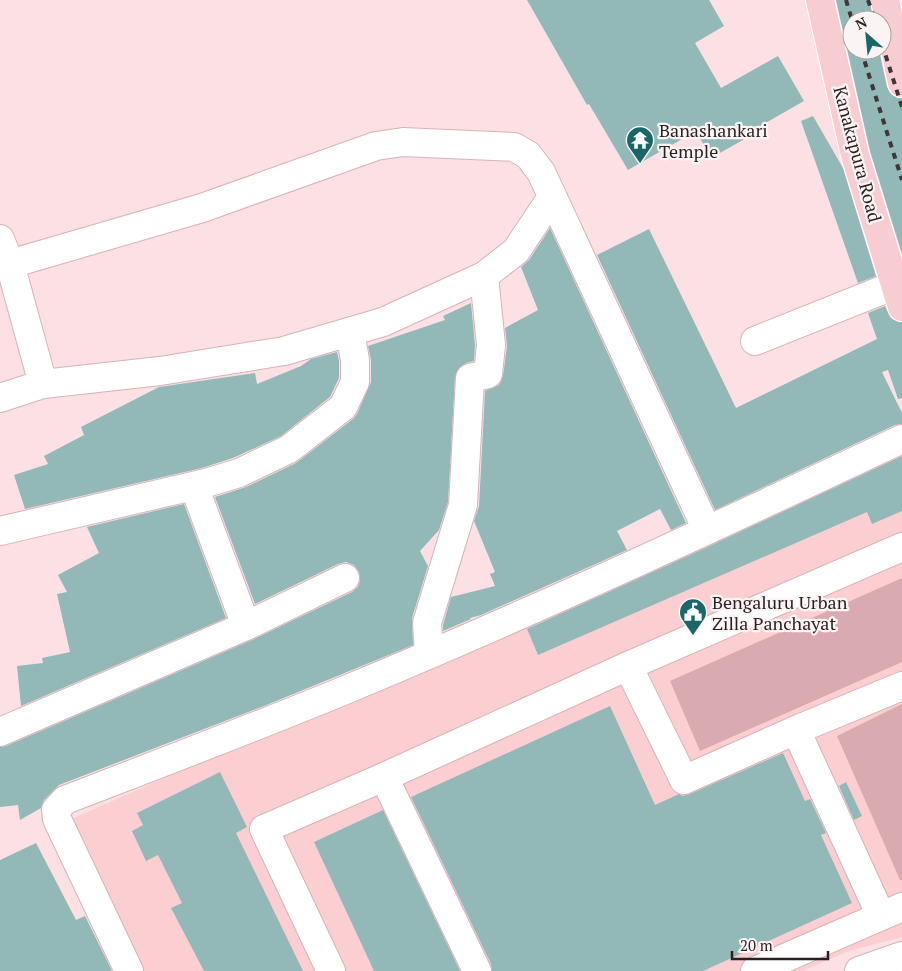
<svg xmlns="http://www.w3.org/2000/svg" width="902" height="971" font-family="'PT Serif',serif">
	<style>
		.built { fill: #fbcfd2 }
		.green { fill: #d9aaaf }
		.building { fill: #93b8b8 }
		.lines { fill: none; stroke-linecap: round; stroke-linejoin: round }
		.minor-casing { stroke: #d6b3b6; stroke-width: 30 }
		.major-casing { stroke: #fff; stroke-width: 30 }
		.minor { stroke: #fff; stroke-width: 28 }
		.major { stroke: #f7cdd1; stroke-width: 28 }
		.rail { stroke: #433435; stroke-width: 4; stroke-dasharray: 6 6; stroke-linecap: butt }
		.labels { text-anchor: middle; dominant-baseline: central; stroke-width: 4.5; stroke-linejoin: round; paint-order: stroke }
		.poi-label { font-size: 18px; fill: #2c1f20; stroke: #fbf4f4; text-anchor: start }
		.street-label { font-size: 18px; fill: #2c1f20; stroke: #fbf4f4 }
	</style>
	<rect width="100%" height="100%" fill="#fde0e3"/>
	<!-- built -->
	<polygon class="built" points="902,452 902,937 849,951 802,971 134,971 67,821"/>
	<!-- green -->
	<g class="green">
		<polygon points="902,578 902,662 700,751 670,681"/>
		<polygon points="902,704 902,880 900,880 837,736"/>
	</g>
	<!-- building -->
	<g class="building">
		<polygon points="527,0 709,0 724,26 695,43 721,88 778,56 804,101 748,133 750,136 711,158 696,131 628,170 589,104 587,105"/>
		<polygon points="836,0 870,0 873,20 852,20 852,50 879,50 887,87 891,94 897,98 902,98 902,254 870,151"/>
		<polygon points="813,116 843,168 876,276 858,283 801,121"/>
		<polygon points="550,228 686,523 671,530 660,509 617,531 627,550 481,615 470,618 471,619 443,631 443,625 451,597 495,586 490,574 495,572 474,521 479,506 485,391 499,385 503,376 507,346 505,328 538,310 521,267 529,260"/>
		<polygon points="649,229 736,408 877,339 868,313 885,306 891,318 898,322 902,322 902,398 898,399 888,370 882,372 902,413 902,424 895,425 715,510 597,255"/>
		<polygon points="471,303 475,345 474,361 466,363 459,368 455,377 448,502 439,530 420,551 428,566 412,618 413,645 264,706 59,785 44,800 41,808 20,820 18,805 0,807 0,747 6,746 252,640 352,592 358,587 360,580 359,572 354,565 346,562 338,564 255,604 215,497 246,487 296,463 353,419 357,414 371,382 371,360 368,346 445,320 443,316"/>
		<polygon points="337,352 339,361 339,378 330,397 281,436 233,458 202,468 25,509 14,475 48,464 44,456 84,435 81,427 159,387 255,373 257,384 301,366 311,359"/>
		<polygon points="902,456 902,511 872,524 867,512 538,655 527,629 699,551"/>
		<polygon points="184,504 226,618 21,706 17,666 43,663 42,658 70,652 57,594 67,592 58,575 99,553 87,527"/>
		<polygon points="610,706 655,805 679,794 683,796 690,794 783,753 805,801 810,799 826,833 821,835 852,903 703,971 492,971 491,964 411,797"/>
		<polygon points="220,772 247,827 236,833 303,971 204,971 171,908 182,903 158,855 146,861 132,831 143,825 137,813"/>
		<polygon points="846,782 862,816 854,820 839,786"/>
		<polygon points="383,810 460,971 374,971 314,842"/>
		<polygon points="36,843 76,920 85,916 112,971 0,971 0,860"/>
	</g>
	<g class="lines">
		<!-- minor casing -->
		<g class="minor-casing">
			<g id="minor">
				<polyline points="0,239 10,264 43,384"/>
				<polyline points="10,264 202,208 376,146 403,142 514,147 528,155 541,172 707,530"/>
				<polyline points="755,341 895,285"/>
				<polyline points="0,398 43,384 160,371 284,351 383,322 484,276 516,251 552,197"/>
				<polyline points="194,486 246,626"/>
				<polyline points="0,531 206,483 239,473 289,449 343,407 355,382 355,360 350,332"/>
				<polyline points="429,654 427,623 463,505 470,378 488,374 491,345 484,276"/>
				<polyline points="628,666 684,780 796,730 902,686"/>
				<polyline points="796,730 881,916"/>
				<polyline points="0,732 246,626 345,578"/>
				<path d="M129 971 57 819 56 810 65 800C156 765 248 730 338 693 529 614 716 527 902 439"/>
				<polyline points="331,971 264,829 384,777"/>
				<polyline points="477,971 384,777 628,666 902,547"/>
				<polyline points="755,971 902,907"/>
				<polyline points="859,971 902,956"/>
			</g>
		</g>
		<!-- major casing -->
		<g class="major-casing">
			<g id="major">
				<polyline points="820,0 855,155 902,307"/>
				<polyline points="885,0 902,83"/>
			</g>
		</g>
		<!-- minor -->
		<use href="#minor" class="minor"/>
		<!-- major -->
		<use href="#major" class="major"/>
		<!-- rail -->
		<g class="rail">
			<polyline points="846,0 852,20"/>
			<polyline points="868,0 875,20"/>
			<polyline points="882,44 902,107"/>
			<polyline points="861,50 902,180"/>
		</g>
	</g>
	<!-- icons -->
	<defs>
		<g id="temple-pin" transform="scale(1.4375)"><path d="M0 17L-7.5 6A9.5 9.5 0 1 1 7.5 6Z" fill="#196768" stroke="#fbf4f4"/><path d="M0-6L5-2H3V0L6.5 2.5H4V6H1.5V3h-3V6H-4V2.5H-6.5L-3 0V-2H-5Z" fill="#fff"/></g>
		<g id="civic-pin" transform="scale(1.4375)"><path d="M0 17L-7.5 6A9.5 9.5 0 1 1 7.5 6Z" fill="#196768" stroke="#fbf4f4"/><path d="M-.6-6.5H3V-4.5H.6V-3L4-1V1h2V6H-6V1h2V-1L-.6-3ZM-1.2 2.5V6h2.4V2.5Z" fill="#fff"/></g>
	</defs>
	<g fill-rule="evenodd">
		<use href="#temple-pin" x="640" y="140"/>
		<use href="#civic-pin" x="693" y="612"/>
	</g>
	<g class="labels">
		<!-- poi labels -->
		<g class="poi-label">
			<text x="659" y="130">Banashankari<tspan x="659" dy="21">Temple</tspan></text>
			<text x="712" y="602">Bengaluru Urban<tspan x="712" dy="21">Zilla Panchayat</tspan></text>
		</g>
		<!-- street labels -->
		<g class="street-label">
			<text transform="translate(858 154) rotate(75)">Kanakapura Road</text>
		</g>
	</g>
	<!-- north arrow -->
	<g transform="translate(867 35) rotate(333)"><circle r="24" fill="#fbf4f4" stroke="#a89f9f"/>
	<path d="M0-4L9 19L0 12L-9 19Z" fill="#196768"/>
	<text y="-8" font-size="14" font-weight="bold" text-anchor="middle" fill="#2c1f20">N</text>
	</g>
	<!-- scale -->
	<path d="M732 951v8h96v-8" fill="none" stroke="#2c1f20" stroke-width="2.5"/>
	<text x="740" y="951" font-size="15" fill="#2c1f20" stroke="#fbf4f4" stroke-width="4" paint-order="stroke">20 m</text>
</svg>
